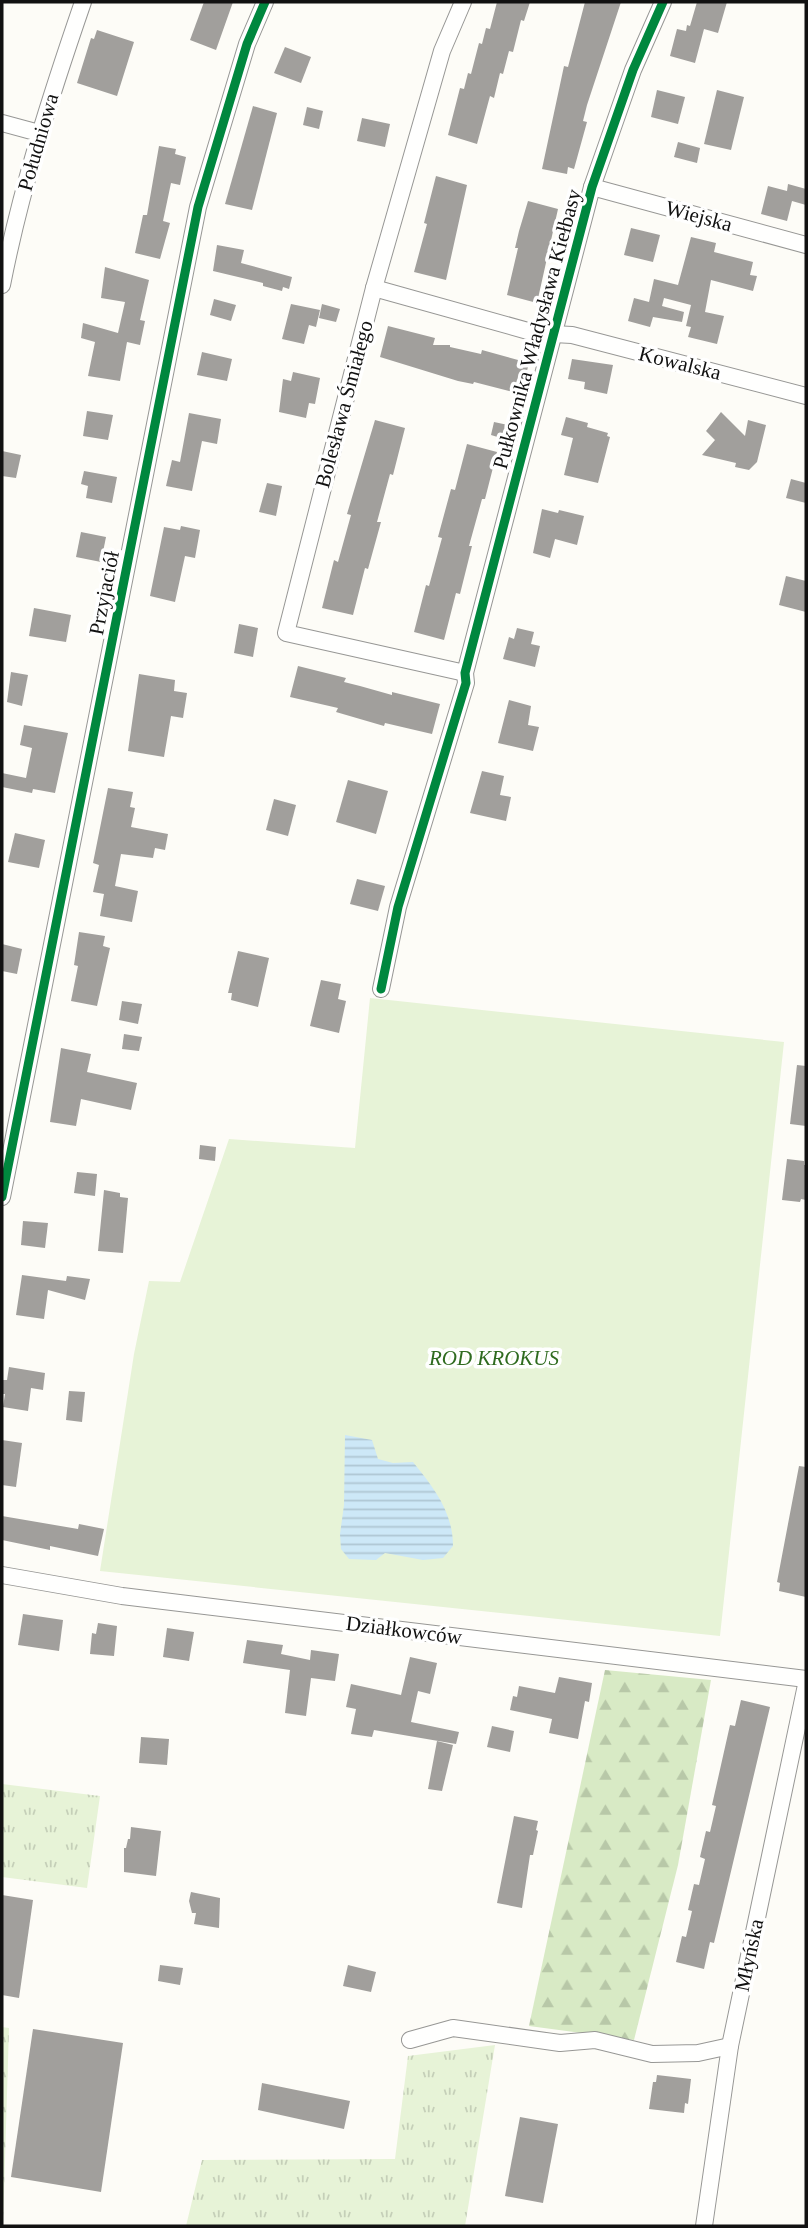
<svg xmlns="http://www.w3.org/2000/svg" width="808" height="2228" font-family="'Times New Roman',serif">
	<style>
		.grass { fill: url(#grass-tufts) }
		.forest { fill: url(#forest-firs) }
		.garden { fill: #e7f3d7 }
		.water { fill: url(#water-rules) }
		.building { fill: #a19f9c }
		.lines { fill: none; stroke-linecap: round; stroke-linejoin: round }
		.street-casing { stroke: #979795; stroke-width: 18 }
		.street { stroke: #fffffe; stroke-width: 16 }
		.cycleway-casing { stroke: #fff; stroke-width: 13 }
		.cycleway { stroke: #00873e; stroke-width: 9 }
		.labels { text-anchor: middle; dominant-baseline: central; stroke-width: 7; stroke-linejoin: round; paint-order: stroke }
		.street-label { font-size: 21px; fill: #111; stroke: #fff }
		.park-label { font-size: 21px; font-style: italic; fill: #2f6b1f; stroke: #fff }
	</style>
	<defs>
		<pattern id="grass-tufts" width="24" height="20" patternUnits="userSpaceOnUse" patternTransform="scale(1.75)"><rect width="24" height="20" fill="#e7f3d7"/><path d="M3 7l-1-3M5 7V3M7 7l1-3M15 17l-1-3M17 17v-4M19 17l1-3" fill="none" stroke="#c5cfb8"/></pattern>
		<pattern id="forest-firs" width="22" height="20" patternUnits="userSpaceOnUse" patternTransform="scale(1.75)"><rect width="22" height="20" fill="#d8eac5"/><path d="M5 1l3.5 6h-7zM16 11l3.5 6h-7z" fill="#b8c8a8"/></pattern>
		<pattern id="water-rules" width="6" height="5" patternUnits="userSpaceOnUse" patternTransform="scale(1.75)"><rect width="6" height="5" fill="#cde8f7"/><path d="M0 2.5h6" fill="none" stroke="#afc6d3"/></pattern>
	</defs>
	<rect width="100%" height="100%" fill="#fdfcf7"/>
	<!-- grass -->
	<g class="grass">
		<polygon points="2,1784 100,1796 87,1888 2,1877"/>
		<polygon points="2,2027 9,2028 3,2226 2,2226"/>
		<polygon points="495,2045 465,2226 186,2226 202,2160 395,2159 408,2056"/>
	</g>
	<!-- forest -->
	<polygon class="forest" points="605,1670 711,1680 678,1865 634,2040 529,2026"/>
	<!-- garden -->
	<polygon class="garden" points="370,998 784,1042 720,1636 100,1571 134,1354 149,1281 180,1282 229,1139 355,1148"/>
	<!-- water -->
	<path class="water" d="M345 1435 372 1440 378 1459 393 1463 413 1462C434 1488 453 1512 453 1546L443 1558 423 1560 385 1553 376 1560 349 1559 341 1549 340 1534 344 1505Z"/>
	<!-- building -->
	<g class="building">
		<polygon points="204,2 233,2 216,50 190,40"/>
		<polygon points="497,2 530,2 524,21 521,20 513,52 509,51 503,74 500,73 494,98 490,96 477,144 448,135 460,88 464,89 468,73 471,74 479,43 482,44 486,28 490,29"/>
		<polygon points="585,2 621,2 587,105 583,121 587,122 574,169 568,167 567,174 542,169 564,66 568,67"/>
		<polygon points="697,2 727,2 718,33 704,29 695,63 670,56 677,29 686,31 687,25 690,26"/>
		<polygon points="97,30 134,42 117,96 77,83 91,38 94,39"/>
		<polygon points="285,47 311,57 301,83 274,73"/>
		<polygon points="657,90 685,97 678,124 651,117"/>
		<polygon points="717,90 744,97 731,150 704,144"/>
		<polygon points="253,106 277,113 252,210 225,204"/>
		<polygon points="307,107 323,111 319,129 303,125"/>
		<polygon points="362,118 390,124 385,147 357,141"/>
		<polygon points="678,142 700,148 697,163 674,157"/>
		<polygon points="159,146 176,149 175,154 186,157 180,185 171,183 163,221 170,223 160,259 135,253 143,215 147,215"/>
		<polygon points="436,176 467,185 446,280 414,272 427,224 424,223"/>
		<polygon points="788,184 806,189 806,205 792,201 787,221 761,214 768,186 787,191"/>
		<polygon points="528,201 558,209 537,303 507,295 518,248 515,248 519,231"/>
		<polygon points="631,228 660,235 653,262 624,255"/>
		<polygon points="691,237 716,243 714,252 753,262 750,275 757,276 753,291 711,280 705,312 724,316 717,344 688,337 691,327 686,326 691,305 664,298 662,306 684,312 682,322 653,317 650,327 628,321 634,298 649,302 654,279 678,285"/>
		<polygon points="217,245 244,250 241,263 292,277 289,289 283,287 282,291 263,286 263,283 213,271"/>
		<polygon points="105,267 149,280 140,320 145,321 140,345 127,342 120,381 88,376 95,342 81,338 83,323 118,333 125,302 101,298"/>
		<polygon points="214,299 236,305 231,321 210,315"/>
		<polygon points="291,304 320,310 316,327 309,325 304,344 282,339"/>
		<polygon points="322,304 340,309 336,322 319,318"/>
		<polygon points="388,326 435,338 433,345 450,345 450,347 481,354 482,350 529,363 521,394 474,382 473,384 458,381 380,357"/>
		<polygon points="202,352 232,359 227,381 197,375"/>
		<polygon points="572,359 613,365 607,394 584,389 585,382 568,379"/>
		<polygon points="293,372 320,378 315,404 309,403 306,418 279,412 283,379 291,381"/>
		<polygon points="87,411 113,415 108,440 83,436"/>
		<polygon points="721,412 745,436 748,420 766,425 757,462 749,470 735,467 736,463 702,455 715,440 706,431"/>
		<polygon points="189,413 221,419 217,444 202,441 192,491 166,486 172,460 180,462"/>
		<polygon points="566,417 588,423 587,427 608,433 607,436 610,437 598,483 564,475 573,438 561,435"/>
		<polygon points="375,420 405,428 393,475 390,474 377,522 381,522 368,569 365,568 353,615 322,608 334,560 338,562 351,515 347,514"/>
		<polygon points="494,422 508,425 504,439 491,435"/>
		<polygon points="467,444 497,452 485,499 482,499 469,546 472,546 460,594 456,593 444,640 414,632 426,585 429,586 442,538 438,537 451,489 455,490"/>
		<polygon points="2,451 21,455 16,478 2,476"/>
		<polygon points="84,471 117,477 112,503 86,498 88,486 81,484"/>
		<polygon points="791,479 806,483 806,503 786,498"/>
		<polygon points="267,483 282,486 276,516 259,512"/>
		<polygon points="542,509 558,513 559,510 584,516 577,545 555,539 550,558 533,553"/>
		<polygon points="181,526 200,530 195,558 185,556 175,602 150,596 164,527 180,530"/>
		<polygon points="81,532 106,537 101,562 76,557"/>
		<polygon points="786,576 806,581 806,612 779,605"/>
		<polygon points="34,608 71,615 66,642 29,636"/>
		<polygon points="239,624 258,628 253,657 234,653"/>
		<polygon points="517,628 534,632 531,644 540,646 535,667 503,659 509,637 514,639"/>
		<polygon points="298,666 346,678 344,682 360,686 392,695 392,692 440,704 432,734 385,723 384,726 336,712 338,708 290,697"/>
		<polygon points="11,672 28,675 22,706 7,702"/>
		<polygon points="139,674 175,680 174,691 187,693 183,718 171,716 164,757 128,751"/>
		<polygon points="509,700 531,706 528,725 539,727 533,751 498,743"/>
		<polygon points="24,725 68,733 55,793 33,789 32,793 2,787 2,773 26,778 32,748 20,745"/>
		<polygon points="482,771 504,776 500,795 511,797 506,821 470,813"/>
		<polygon points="348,780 388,791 376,834 336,822"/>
		<polygon points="108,788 133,792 130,807 135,808 131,827 168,834 165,850 155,848 153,858 121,854 115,886 138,891 132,922 100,916 104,894 93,892 99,865 93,863"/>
		<polygon points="274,799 296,805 288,836 266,830"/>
		<polygon points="15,833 45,840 39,868 8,862"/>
		<polygon points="357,879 385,886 378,911 350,904"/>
		<polygon points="79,932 105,936 103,946 110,948 97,1006 71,1001 78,966 74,965"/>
		<polygon points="2,944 22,949 17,974 2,971"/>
		<polygon points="238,951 269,958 258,1007 231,1000 232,993 228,993"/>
		<polygon points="321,980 341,984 338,999 346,1001 339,1033 310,1026"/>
		<polygon points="122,1001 142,1004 138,1024 119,1020"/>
		<polygon points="124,1034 142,1037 139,1051 122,1049"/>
		<polygon points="61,1048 91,1054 87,1072 137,1083 131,1110 81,1099 76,1126 50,1122"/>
		<polygon points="797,1065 806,1066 806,1126 790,1124"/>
		<polygon points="200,1145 216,1147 215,1161 199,1159"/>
		<polygon points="787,1159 804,1161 804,1165 806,1165 806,1200 801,1199 800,1202 782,1200"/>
		<polygon points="77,1172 97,1174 95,1196 74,1193"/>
		<polygon points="104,1190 120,1193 120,1197 128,1198 123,1253 98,1251"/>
		<polygon points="23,1221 48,1223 45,1248 21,1245"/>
		<polygon points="22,1275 66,1281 67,1276 90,1279 85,1300 48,1290 44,1319 16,1315"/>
		<polygon points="9,1367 45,1373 43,1390 31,1388 28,1411 3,1407 5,1394 2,1394 2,1380 7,1380"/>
		<polygon points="69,1391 85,1392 82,1422 66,1420"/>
		<polygon points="2,1440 22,1443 16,1487 2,1485"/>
		<polygon points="799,1466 806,1467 806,1597 779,1591 780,1583 777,1582"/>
		<polygon points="2,1516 78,1529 79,1524 104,1529 98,1556 50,1546 50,1550 2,1540"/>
		<polygon points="23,1614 63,1620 59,1651 18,1645"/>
		<polygon points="98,1623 117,1626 114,1656 90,1654 92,1633 96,1634"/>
		<polygon points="167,1628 194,1632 189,1661 163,1657"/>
		<polygon points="247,1640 283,1645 281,1654 310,1660 311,1650 339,1654 335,1681 311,1678 306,1716 285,1713 290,1670 243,1663"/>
		<polygon points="410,1657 437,1663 430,1694 418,1691 411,1722 459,1732 456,1744 374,1730 372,1737 351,1734 356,1709 346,1707 351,1684 401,1695"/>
		<polygon points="559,1677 592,1683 589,1702 585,1701 578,1739 549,1733 552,1719 510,1710 513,1696 517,1697 519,1686 555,1693"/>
		<polygon points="741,1700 770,1707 714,1943 710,1942 704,1969 676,1962 682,1936 686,1937 692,1911 688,1910 694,1884 699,1885 705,1859 700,1857 706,1831 710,1832 716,1806 712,1805 730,1725 735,1726"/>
		<polygon points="492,1726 514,1731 510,1752 487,1747"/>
		<polygon points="141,1737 169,1739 167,1765 139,1763"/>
		<polygon points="437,1741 453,1745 442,1791 428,1789"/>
		<polygon points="514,1816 538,1821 536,1830 538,1831 533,1855 530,1855 522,1908 497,1903"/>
		<polygon points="131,1827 161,1831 156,1876 124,1872 124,1848 126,1848 128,1839 130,1839"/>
		<polygon points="191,1892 220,1898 219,1928 194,1924 196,1913 192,1913 189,1901"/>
		<polygon points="2,1895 33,1900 19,1998 2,1995"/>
		<polygon points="160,1965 183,1968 180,1985 158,1981"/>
		<polygon points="348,1965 376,1972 371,1992 343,1986"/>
		<polygon points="33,2029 123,2043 101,2192 11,2177"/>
		<polygon points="657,2075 691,2079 688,2104 685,2103 684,2113 649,2109 653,2082 656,2082"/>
		<polygon points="262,2083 350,2101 344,2129 258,2110"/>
		<polygon points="520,2117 558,2124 543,2203 505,2196"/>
	</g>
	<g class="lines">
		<!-- street casing -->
		<g class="street-casing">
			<g id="street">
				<polyline points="463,2 442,51 374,288 286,633 465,673"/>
				<polyline points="2,123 39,133"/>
				<polyline points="592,187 806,245"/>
				<path d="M2 285C21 188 51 95 83 2"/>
				<polyline points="374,288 535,333 572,335 806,396"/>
				<polyline points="381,989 398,907 466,683 465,673 592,187 633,70 663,2"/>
				<polyline points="2,1197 198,207 247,44 265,2"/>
				<polyline points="2,1575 122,1596 806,1679"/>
				<polyline points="410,2040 453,2028 560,2043 595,2040 652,2054 698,2053 730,2046"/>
				<polyline points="704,2226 730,2046 806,1685"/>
			</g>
		</g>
		<!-- street -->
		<use href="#street" class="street"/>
		<!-- cycleway casing -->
		<g class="cycleway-casing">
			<g id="cycleway">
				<polyline points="381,989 398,907 466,683 465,673 592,187 633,70 663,2"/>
				<polyline points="2,1197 198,207 247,44 265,2"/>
			</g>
		</g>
		<!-- cycleway -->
		<use href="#cycleway" class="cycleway"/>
	</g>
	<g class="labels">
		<!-- street labels -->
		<g class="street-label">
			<text transform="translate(38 142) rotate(-74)">Południowa</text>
			<text transform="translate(699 216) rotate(15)">Wiejska</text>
			<text transform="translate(537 329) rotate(-75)">Pułkownika Władysława Kiełbasy</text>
			<text transform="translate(680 363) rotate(14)">Kowalska</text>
			<text transform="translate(344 404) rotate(-75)">Bolesława Śmiałego</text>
			<text transform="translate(104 593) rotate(-79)">Przyjaciół</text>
			<text transform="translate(404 1630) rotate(7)">Działkowców</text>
			<text transform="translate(749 1955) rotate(-78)">Młyńska</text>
		</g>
		<!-- park labels -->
		<g class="park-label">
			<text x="494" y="1358">ROD KROKUS</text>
		</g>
	</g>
	<!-- border -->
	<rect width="808" height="2228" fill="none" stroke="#111111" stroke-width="7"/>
</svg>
